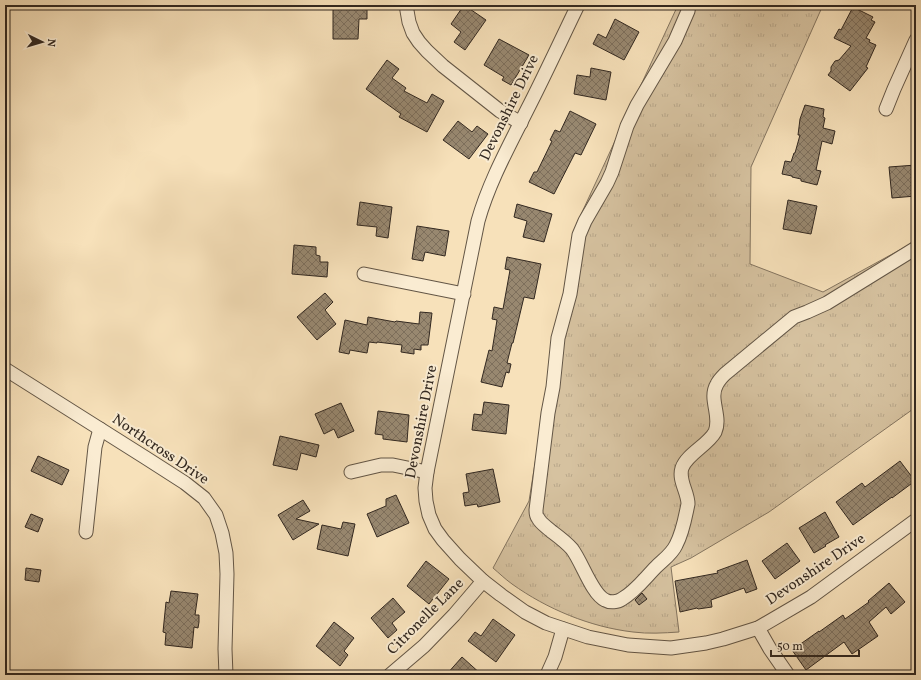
<svg xmlns="http://www.w3.org/2000/svg" width="921" height="680" font-family="Vollkorn,serif">
	<style>
		.grass { fill: url(#grass-tufts); stroke: #847560 }
		.building { fill: url(#building-cross-hatch); stroke: #322820 }
		.lines { fill: none; stroke-linecap: round; stroke-linejoin: round }
		.minor-casing { stroke: #635646; stroke-width: 15 }
		.minor { stroke: #faecd2; stroke-width: 13 }
		.labels { text-anchor: middle; dominant-baseline: central; stroke-width: 4; stroke-linejoin: round; paint-order: stroke }
		.street-label { font-size: 15px; fill: #322820; stroke: #faecd2 }
	</style>
	<defs>
		<pattern id="grass-tufts" width="24" height="20" patternUnits="userSpaceOnUse"><rect width="24" height="20" fill="#d6c2a0"/><path d="M3 7l-1-3M5 7V3M7 7l1-3M15 17l-1-3M17 17v-4M19 17l1-3" fill="none" stroke="#b8a78a"/></pattern>
		<pattern id="building-cross-hatch" width="8" height="8" patternUnits="userSpaceOnUse"><rect width="8" height="8" fill="#988870"/><path d="M0 0l8 8M0 8l8-8" fill="none" stroke="#7d6f5c"/></pattern>
	</defs>
	<rect width="100%" height="100%" fill="#f7e1ba"/>
	<filter id="stains"><feTurbulence type="fractalNoise" baseFrequency=".005" numOctaves="4"/><feColorMatrix values="0 0 0 0 .2 0 0 0 0 .09 0 0 0 0 .02 0 0 0 .5 -.17"/></filter>
	<radialGradient id="worn" r=".72"><stop offset=".6" stop-color="#630" stop-opacity="0"/><stop offset="1" stop-color="#630" stop-opacity=".3"/></radialGradient>
	<!-- grass -->
	<path class="grass" d="M678 5H823L751 167 750 264 823 292 916 241V407L769 512 691 558 671 567 679 632C664 633 648 634 633 632 590 627 547 609 512 584 505 579 499 573 493 568L529 501 552 357 577 223Z"/>
	<!-- building -->
	<g class="building">
		<polygon points="464,5 486,20 465,50 454,42 461,32 451,24"/>
		<polygon points="333,7 367,7 367,19 359,19 358,39 333,39"/>
		<polygon points="853,7 873,17 871,20 875,22 866,38 870,40 869,42 876,45 866,67 868,68 850,91 828,75 831,71 831,67 835,61 839,60 851,46 834,38 839,29 841,30"/>
		<polygon points="615,19 639,32 624,60 593,44 598,34 606,38"/>
		<polygon points="499,39 529,55 511,85 502,80 504,77 484,65"/>
		<polygon points="387,60 399,69 392,78 406,88 404,91 427,103 432,94 444,101 427,132 399,117 401,114 366,89"/>
		<polygon points="591,68 611,72 606,100 574,94 577,75 590,77"/>
		<polygon points="805,105 824,109 823,117 825,118 823,128 835,131 832,144 822,141 816,170 821,171 817,185 801,181 801,179 792,177 792,176 782,174 785,161 791,162 794,153 795,153 800,135 798,135 800,119"/>
		<polygon points="570,111 596,124 581,155 575,153 554,194 529,182 534,172 537,172 552,141 550,140 555,130 560,132"/>
		<polygon points="458,121 472,132 477,126 488,134 469,159 443,140"/>
		<polygon points="916,165 916,196 892,198 889,167"/>
		<polygon points="788,200 817,206 811,234 783,229"/>
		<polygon points="360,202 392,207 388,238 376,236 377,227 357,225"/>
		<polygon points="517,204 552,214 544,242 523,237 527,221 514,217"/>
		<polygon points="417,226 449,231 445,256 425,252 423,261 412,259"/>
		<polygon points="294,245 316,247 316,255 320,256 320,262 328,262 327,277 292,274"/>
		<polygon points="507,257 541,264 534,299 524,297 513,343 512,343 507,363 511,364 509,373 506,372 502,387 481,382 489,350 492,351 497,320 492,319 494,307 503,309 510,270 505,269"/>
		<polygon points="325,293 333,302 325,310 336,324 317,340 297,317"/>
		<polygon points="420,312 432,313 428,345 421,345 421,350 414,349 414,354 401,352 402,345 377,342 377,343 369,342 367,353 350,350 349,354 339,352 345,320 367,325 368,317 395,322 396,321 419,324"/>
		<polygon points="484,402 509,405 506,434 472,430 474,414 482,415"/>
		<polygon points="341,403 354,431 338,438 334,429 324,434 315,414"/>
		<polygon points="378,411 409,415 407,442 383,439 383,435 375,434"/>
		<polygon points="280,436 319,445 316,457 301,453 297,470 273,465"/>
		<polygon points="38,456 69,470 62,485 31,471"/>
		<polygon points="900,461 915,481 892,498 892,497 853,525 836,502 862,483 865,487"/>
		<polygon points="493,469 500,502 478,507 477,504 465,506 463,493 469,492 466,474"/>
		<polygon points="396,495 409,523 377,537 367,514 386,506 386,499"/>
		<polygon points="303,500 310,511 296,519 319,524 293,540 278,515"/>
		<polygon points="825,512 839,537 825,545 826,546 814,553 799,528"/>
		<polygon points="31,514 43,519 38,532 25,527"/>
		<polygon points="343,522 355,524 348,556 317,549 322,525 341,529"/>
		<polygon points="787,543 800,561 775,579 762,561"/>
		<polygon points="747,560 757,589 746,593 744,588 711,600 712,607 698,609 697,608 680,612 675,581 718,573 717,571"/>
		<polygon points="426,561 449,579 429,604 407,586"/>
		<polygon points="26,568 41,570 39,582 25,580"/>
		<polygon points="889,583 905,602 891,614 886,607 869,622 878,636 852,654 844,642 806,670 792,650 819,631 819,632 843,615 845,619 869,602 868,601"/>
		<polygon points="171,591 198,594 195,615 199,615 199,622 198,628 194,627 192,648 165,645 166,633 163,632 166,602 169,603"/>
		<polygon points="642,593 647,599 639,605 635,600"/>
		<polygon points="393,598 405,612 392,623 397,630 388,638 371,618"/>
		<polygon points="493,619 515,635 496,662 468,641 475,632 481,636"/>
		<polygon points="334,622 354,638 344,651 348,655 340,666 316,646"/>
		<polygon points="462,657 482,675 446,675"/>
	</g>
	<g class="lines">
		<!-- minor casing -->
		<g class="minor-casing">
			<g id="minor">
				<polyline points="406,5 409,22 413,33 419,42 427,51 443,66 500,111 521,123"/>
				<path d="M578 5C561 40 545 75 527 110 509 146 489 182 478 221L427 472 425 488 426 501 429 515 435 529 443 540 460 559 483 581 501 595 525 612 546 623 588 637 628 645 671 648 706 643 723 639 758 628 811 597 916 520"/>
				<path d="M689 5 688 11 675 41 637 105 627 126 612 172 607 183 585 221 579 235 570 294 558 338 553 387 548 413 536 510C536 512 536 516 538 518 541 524 547 527 551 531 559 537 566 542 572 549 582 562 592 594 605 600 610 603 618 602 622 599 636 591 645 578 656 567 663 560 672 554 676 545 683 532 685 518 688 504 688 492 678 480 682 468 687 454 708 445 715 432 722 416 708 399 717 384 719 380 722 377 725 374L794 317 807 312 827 303 916 248"/>
				<polyline points="886,109 894,89 916,40"/>
				<polyline points="364,274 464,294"/>
				<polyline points="5,369 146,458 185,483 204,498 216,515 222,533 226,553 227,574 225,649 226,675"/>
				<polyline points="351,472 381,465 393,465 427,472"/>
				<polyline points="86,532 95,447 100,429"/>
				<polyline points="758,628 770,649 788,675"/>
				<polyline points="390,675 424,646 454,615 483,581"/>
				<polyline points="547,675 555,657 563,629"/>
			</g>
		</g>
		<!-- minor -->
		<use href="#minor" class="minor"/>
	</g>
	<g class="labels">
		<!-- street labels -->
		<g class="street-label">
			<text transform="translate(510 108) rotate(-64)">Devonshire Drive</text>
			<text transform="translate(422 422) rotate(-79)">Devonshire Drive</text>
			<text transform="translate(160 450) rotate(34)">Northcross Drive</text>
			<text transform="translate(816 570) rotate(-34)">Devonshire Drive</text>
			<text transform="translate(426 617) rotate(-45)">Citronelle Lane</text>
		</g>
	</g>
	<!-- margin -->
	<rect width="921" height="680" fill="none" stroke="#f7e1ba" stroke-width="20"/>
	<rect x="6" y="6" width="909" height="668" fill="none" stroke="#322820" stroke-width="2"/>
	<rect x="10" y="10" width="901" height="660" fill="none" stroke="#322820"/>
	<!-- north arrow -->
	<g transform="translate(42 42) rotate(95)" stroke="#faecd2" stroke-width="3" paint-order="stroke">
	<path d="M0-3L7 15L0 10L-7 15Z" fill="#322820"/>
	<text y="-6" font-size="11" font-weight="bold" text-anchor="middle" fill="#322820">N</text>
	</g>
	<!-- scale -->
	<path d="M771 650v6h88v-6" fill="none" stroke="#322820" stroke-width="2"/>
	<text x="777" y="650" font-size="12" fill="#322820" stroke="#faecd2" stroke-width="3" paint-order="stroke">50 m</text>
	<rect width="100%" height="100%" filter="url(#stains)"/>
	<rect width="100%" height="100%" fill="url(#worn)"/>
</svg>
